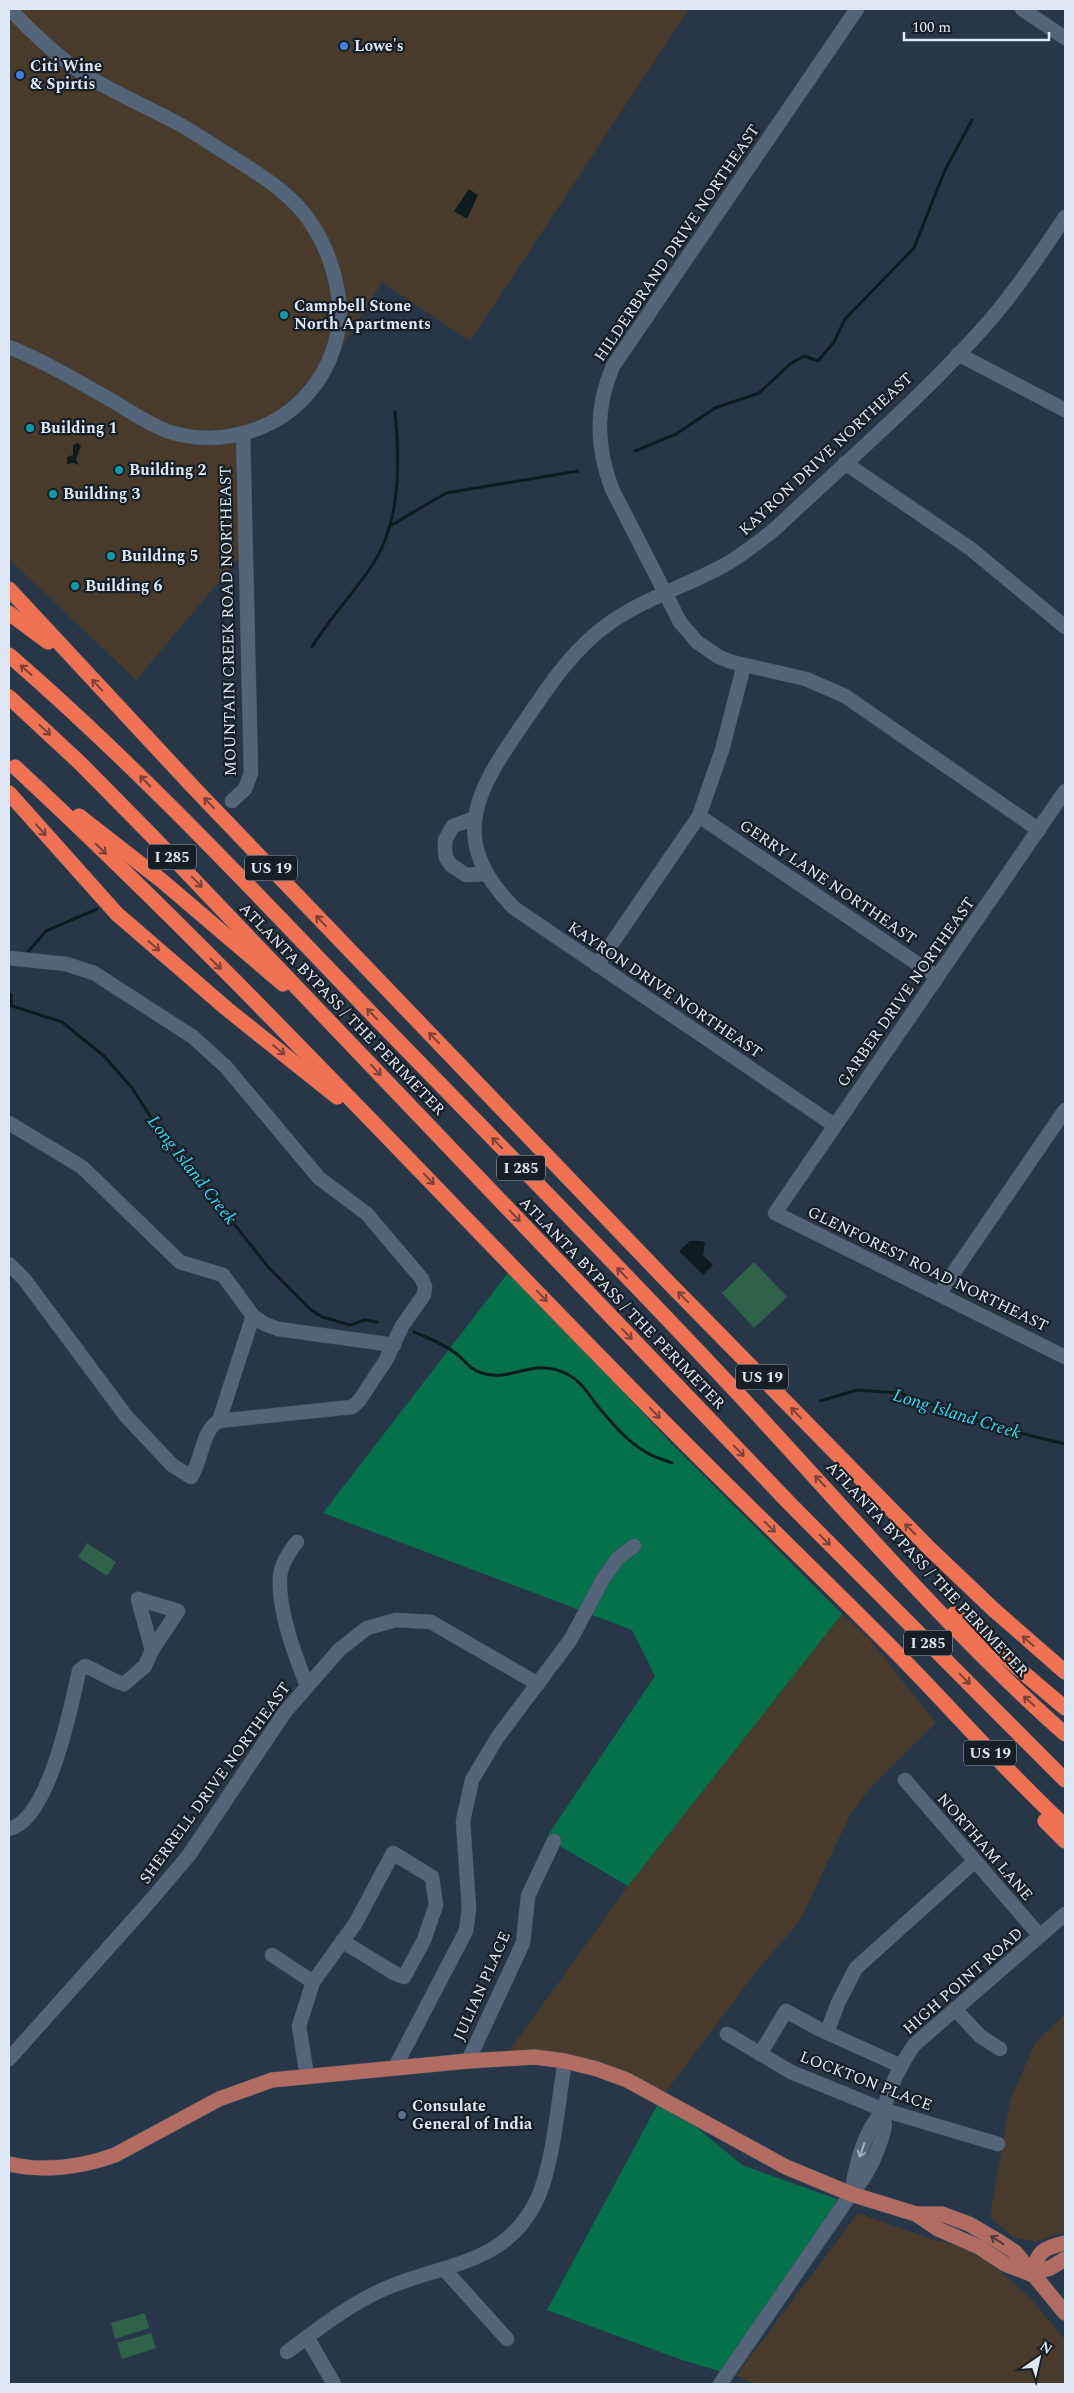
<svg xmlns="http://www.w3.org/2000/svg" width="1074" height="2393" font-family="Spectral,serif">
	<style>
		.commercial { fill: #483b2c }
		.green { fill: #30624a }
		.forest { fill: #03714a }
		.water { fill: #0d1d1f }
		.lines { fill: none; stroke-linecap: round; stroke-linejoin: round }
		.stream { stroke: #0d1d1f; stroke-width: 3 }
		.minor-casing { stroke: #455362; stroke-width: 15 }
		.major-casing { stroke: #455362; stroke-width: 16 }
		.highway-casing { stroke: #455362; stroke-width: 16 }
		.minor { stroke: #546579; stroke-width: 14 }
		.major { stroke: #b26c62; stroke-width: 15 }
		.highway { stroke: #f17153; stroke-width: 15 }
		.oneway { stroke: #79433a }
		.oneway2 { stroke: #a0aebd }
		.oneway3 { stroke: #4d393b }
		.shop-dot { fill: #3f7fe0; stroke: #161e26; stroke-width: 2 }
		.culture-dot { fill: #0f9aa8; stroke: #161e26; stroke-width: 2 }
		.service-dot { fill: #5c6f8a; stroke: #161e26; stroke-width: 2 }
		.labels { text-anchor: middle; dominant-baseline: central; stroke-width: 4.5; stroke-linejoin: round; paint-order: stroke }
		.shield { fill: #161e26; stroke: #a3acb7; stroke-width: 1 }
		.shield-label { font-size: 15px; font-weight: bold; fill: #dfe9f5 }
		.poi-label { font-size: 16px; font-weight: bold; fill: #dfe9f5; stroke: #161e26; text-anchor: start }
		.street-label { font-size: 16px; fill: #dfe9f5; stroke: #161e26 }
		.water-label { font-size: 18px; font-style: italic; fill: #2bdef8; stroke: #161e26 }
	</style>
	<rect width="100%" height="100%" fill="#273748"/>
	<!-- commercial -->
	<g class="commercial">
		<polygon points="9,9 689,9 470,341 382,282 309,401 240,446 251,544 136,680 9,559"/>
		<polygon points="842,1614 869,1639 936,1723 869,1789 850,1815 799,1922 754,1974 661,2098 619,2070 510,2050 628,1886"/>
		<polygon points="1065,2014 1065,2232 1035,2242 1013,2237 990,2217 1010,2101 1035,2043"/>
		<polygon points="858,2213 928,2238 971,2249 997,2268 1032,2300 1065,2340 1065,2384 757,2384 736,2376"/>
	</g>
	<!-- green -->
	<g class="green">
		<polygon points="754,1262 787,1297 754,1328 722,1293"/>
		<polygon points="87,1543 116,1562 107,1576 78,1557"/>
		<polygon points="145,2313 149,2328 115,2339 111,2323"/>
		<polygon points="151,2333 156,2348 122,2359 117,2343"/>
	</g>
	<!-- forest -->
	<g class="forest">
		<polygon points="511,1269 669,1441 842,1614 628,1886 546,1838 655,1676 632,1630 323,1513"/>
		<polygon points="661,2098 742,2165 839,2200 753,2324 736,2376 682,2360 547,2310"/>
	</g>
	<!-- water -->
	<g class="water">
		<polygon points="469,189 478,195 467,219 454,211"/>
		<polygon points="78,443 81,446 76,459 79,465 73,463 67,464 67,457 73,455 73,445"/>
		<polygon points="690,1241 702,1241 705,1243 703,1255 713,1265 703,1275 679,1251"/>
	</g>
	<g class="lines">
		<!-- stream -->
		<g class="stream">
			<polyline points="635,451 676,434 715,408 759,393 790,364 804,356 818,361 834,342 845,319 914,248 945,170 972,120"/>
			<polyline points="390,526 446,493 578,471"/>
			<path d="M312 647C329 619 352 595 371 567 401 523 400 464 395 412"/>
			<polyline points="27,953 46,931 97,909"/>
			<polyline points="11,1004 11,994"/>
			<polyline points="9,1005 62,1022 104,1056 132,1088 156,1125 269,1268 310,1309 322,1317 350,1325 365,1320 377,1322"/>
			<path d="M414 1332C429 1338 446 1345 458 1355 466 1362 471 1370 482 1373 512 1383 533 1356 567 1374 583 1382 589 1396 600 1409 613 1424 627 1441 644 1451 652 1457 663 1459 672 1463"/>
			<polyline points="820,1401 857,1390 900,1393 996,1427 1065,1444"/>
		</g>
		<!-- minor casing -->
		<g class="minor-casing">
			<g id="minor">
				<path d="M857 9 613 366C595 408 596 446 612 489L680 622 697 642 719 657 732 662 806 679 845 696 1039 830"/>
				<polyline points="1022,9 1065,38"/>
				<path d="M9 347C46 362 81 383 116 403 132 413 149 424 167 431 213 447 269 434 303 399 331 370 346 328 337 288 333 266 325 245 313 226 294 195 262 176 232 157 214 146 197 134 179 124 149 108 117 94 87 76 62 61 30 31 10 9"/>
				<polyline points="958,354 1065,410"/>
				<polyline points="845,463 971,549 1065,627"/>
				<polyline points="1065,791 775,1213 1065,1357"/>
				<polyline points="232,801 245,789 251,773 243,433"/>
				<polyline points="699,816 937,977"/>
				<polyline points="475,818 453,826 445,840 445,849 446,858 451,865 466,875 486,874"/>
				<polyline points="9,958 66,964 94,973 193,1037 226,1067 319,1178 367,1214 422,1279 425,1287 424,1295 402,1326 386,1360 359,1401 352,1407 219,1421"/>
				<polyline points="597,965 699,816 722,750 744,665"/>
				<polyline points="9,1123 82,1167 180,1262 223,1275 253,1316 265,1324 278,1329 394,1345"/>
				<path d="M834 1125 514 908C442 835 481 785 529 715 552 681 576 646 611 622 644 599 683 587 719 568 739 558 757 543 775 529 848 460 926 394 992 318 1019 286 1042 252 1065 217"/>
				<path d="M9 1264 24 1279 126 1416 172 1465 191 1477C202 1461 202 1429 219 1421L253 1316"/>
				<polyline points="939,1294 1065,1110"/>
				<path d="M297 1542C289 1552 281 1564 280 1577 278 1611 295 1655 307 1686"/>
				<polyline points="138,1599 178,1611 152,1650"/>
				<polyline points="905,1780 1040,1936"/>
				<path d="M9 1829C49 1820 71 1707 79 1671L85 1666C99 1671 109 1680 124 1684L145 1666 152 1650 138 1599"/>
				<polyline points="272,1955 313,1982"/>
				<polyline points="955,2009 980,2036 1000,2049"/>
				<polyline points="827,2032 838,2003 856,1968 975,1861"/>
				<polyline points="727,2034 791,2072 884,2110 998,2144"/>
				<polyline points="760,2054 786,2011 819,2029 901,2066"/>
				<polyline points="9,2059 151,1900 189,1855 285,1712 339,1650 367,1628 396,1620 431,1622 538,1684"/>
				<polyline points="468,2061 523,1943 528,1896 554,1841"/>
				<polyline points="395,2067 466,1931 469,1909 463,1821 472,1780 497,1738 571,1639 603,1579 618,1558 634,1546"/>
				<polyline points="307,2076 299,2026 313,1982 355,1924 393,1853 432,1877 436,1905 424,1940 404,1977 394,1973 342,1941"/>
				<path d="M851 2194C856 2165 863 2132 884 2110"/>
				<polyline points="444,2269 507,2339"/>
				<polyline points="307,2337 334,2384"/>
				<path d="M287 2352C318 2329 347 2306 382 2290 443 2262 508 2267 539 2195 554 2158 558 2102 565 2061"/>
				<path d="M720 2384 851 2194C868 2175 877 2155 884 2130 886 2123 882 2115 884 2108 890 2086 901 2064 914 2045L1065 1914"/>
			</g>
		</g>
		<!-- major casing -->
		<g class="major-casing">
			<g id="major">
				<path d="M9 2164C44 2172 82 2167 115 2155L219 2099 272 2080 468 2061 535 2057 565 2061 597 2069 627 2080 786 2167 851 2194 916 2214 938 2229 979 2247 1005 2264 1031 2274"/>
				<polyline points="916,2214 942,2214 969,2224 998,2241 1015,2252 1065,2313"/>
				<path d="M1031 2274C1039 2251 1042 2248 1065 2243"/>
				<polyline points="1031,2274 1050,2268 1065,2259"/>
			</g>
		</g>
		<!-- highway casing -->
		<g class="highway-casing">
			<g id="highway">
				<polyline points="9,589 194,788 669,1283 930,1549 993,1609 1065,1672"/>
				<polyline points="9,613 48,642"/>
				<path d="M9 655C137 766 253 890 370 1012 495 1141 622 1269 744 1400 849 1513 950 1632 1065 1734"/>
				<polyline points="9,697 80,763 153,837 791,1505 1065,1780"/>
				<path d="M15 767C240 976 448 1204 664 1422 734 1493 806 1562 877 1633 941 1696 999 1765 1065 1826"/>
				<polyline points="9,793 117,914 227,1009 337,1097"/>
				<polyline points="79,816 161,880 283,984"/>
				<polyline points="954,1614 1065,1708"/>
				<polyline points="1045,1821 1065,1841"/>
			</g>
		</g>
		<!-- minor -->
		<use href="#minor" class="minor"/>
		<!-- major -->
		<use href="#major" class="major"/>
		<!-- highway -->
		<use href="#highway" class="highway"/>
	</g>
	<!-- one-way arrows -->
	<defs><path id="oneway-shaft" d="M-6 0H5M1.5-3L5.5 0L1.5 3" fill="none" stroke-width="1.6" stroke-linecap="round" stroke-linejoin="round" transform="scale(1.25)"/></defs>
	<g class="oneway">
		<use href="#oneway-shaft" transform="translate(26 670) rotate(-139)"/>
		<use href="#oneway-shaft" transform="translate(97 685) rotate(-134)"/>
		<use href="#oneway-shaft" transform="translate(45 730) rotate(43)"/>
		<use href="#oneway-shaft" transform="translate(145 781) rotate(-135)"/>
		<use href="#oneway-shaft" transform="translate(209 803) rotate(-134)"/>
		<use href="#oneway-shaft" transform="translate(41 830) rotate(48)"/>
		<use href="#oneway-shaft" transform="translate(101 849) rotate(44)"/>
		<use href="#oneway-shaft" transform="translate(197 882) rotate(46)"/>
		<use href="#oneway-shaft" transform="translate(321 921) rotate(-134)"/>
		<use href="#oneway-shaft" transform="translate(154 946) rotate(41)"/>
		<use href="#oneway-shaft" transform="translate(216 964) rotate(45)"/>
		<use href="#oneway-shaft" transform="translate(372 1014) rotate(-134)"/>
		<use href="#oneway-shaft" transform="translate(434 1038) rotate(-134)"/>
		<use href="#oneway-shaft" transform="translate(279 1050) rotate(39)"/>
		<use href="#oneway-shaft" transform="translate(376 1070) rotate(47)"/>
		<use href="#oneway-shaft" transform="translate(497 1143) rotate(-134)"/>
		<use href="#oneway-shaft" transform="translate(429 1179) rotate(47)"/>
		<use href="#oneway-shaft" transform="translate(515 1216) rotate(46)"/>
		<use href="#oneway-shaft" transform="translate(622 1273) rotate(-134)"/>
		<use href="#oneway-shaft" transform="translate(542 1296) rotate(46)"/>
		<use href="#oneway-shaft" transform="translate(683 1297) rotate(-134)"/>
		<use href="#oneway-shaft" transform="translate(627 1334) rotate(46)"/>
		<use href="#oneway-shaft" transform="translate(655 1413) rotate(46)"/>
		<use href="#oneway-shaft" transform="translate(796 1413) rotate(-134)"/>
		<use href="#oneway-shaft" transform="translate(739 1451) rotate(46)"/>
		<use href="#oneway-shaft" transform="translate(820 1481) rotate(-133)"/>
		<use href="#oneway-shaft" transform="translate(770 1527) rotate(45)"/>
		<use href="#oneway-shaft" transform="translate(910 1529) rotate(-135)"/>
		<use href="#oneway-shaft" transform="translate(825 1540) rotate(45)"/>
		<use href="#oneway-shaft" transform="translate(1028 1641) rotate(-139)"/>
		<use href="#oneway-shaft" transform="translate(965 1679) rotate(45)"/>
		<use href="#oneway-shaft" transform="translate(1029 1701) rotate(-138)"/>
	</g>
	<use class="oneway2" href="#oneway-shaft" transform="translate(862 2150) rotate(109)"/>
	<use class="oneway3" href="#oneway-shaft" transform="translate(997 2240) rotate(-147)"/>
	<!-- markers -->
	<g class="shop-dot">
		<circle cx="344" cy="46" r="5"/>
		<circle cx="20" cy="75" r="5"/>
	</g>
	<g class="culture-dot">
		<circle cx="284" cy="315" r="5"/>
		<circle cx="30" cy="428" r="5"/>
		<circle cx="119" cy="470" r="5"/>
		<circle cx="53" cy="494" r="5"/>
		<circle cx="111" cy="556" r="5"/>
		<circle cx="75" cy="586" r="5"/>
	</g>
	<circle class="service-dot" cx="402" cy="2115" r="5"/>
	<g class="labels">
		<!-- shield labels -->
		<g class="shield">
			<rect x="148" y="844.5" width="48" height="25" rx="4"/>
			<rect x="245" y="855.5" width="52" height="25" rx="4"/>
			<rect x="497" y="1155.5" width="48" height="25" rx="4"/>
			<rect x="736" y="1364.5" width="52" height="25" rx="4"/>
			<rect x="904" y="1630.5" width="48" height="25" rx="4"/>
			<rect x="964" y="1740.5" width="52" height="25" rx="4"/>
		</g>
		<g class="shield-label">
			<text x="172" y="857">I 285</text>
			<text x="271" y="868">US 19</text>
			<text x="521" y="1168">I 285</text>
			<text x="762" y="1377">US 19</text>
			<text x="928" y="1643">I 285</text>
			<text x="990" y="1753">US 19</text>
		</g>
		<!-- poi labels -->
		<g class="poi-label">
			<text x="354" y="46">Lowe's</text>
			<text x="30" y="66">Citi Wine<tspan x="30" dy="18">&amp; Spirtis</tspan></text>
			<text x="294" y="306">Campbell Stone<tspan x="294" dy="18">North Apartments</tspan></text>
			<text x="40" y="428">Building 1</text>
			<text x="129" y="470">Building 2</text>
			<text x="63" y="494">Building 3</text>
			<text x="121" y="556">Building 5</text>
			<text x="85" y="586">Building 6</text>
			<text x="412" y="2106">Consulate<tspan x="412" dy="18">General of India</tspan></text>
		</g>
		<!-- street labels -->
		<g class="street-label">
			<text transform="translate(677 243) rotate(-56)">HILDERBRAND DRIVE NORTHEAST</text>
			<text transform="translate(826 454) rotate(-43)">KAYRON DRIVE NORTHEAST</text>
			<text transform="translate(228 621) rotate(-91)">MOUNTAIN CREEK ROAD NORTHEAST</text>
			<text transform="translate(828 882) rotate(34)">GERRY LANE NORTHEAST</text>
			<text transform="translate(665 990) rotate(34)">KAYRON DRIVE NORTHEAST</text>
			<text transform="translate(906 992) rotate(-55)">GARBER DRIVE NORTHEAST</text>
			<text transform="translate(342 1009) rotate(46)">ATLANTA BYPASS / THE PERIMETER</text>
			<text transform="translate(928 1269) rotate(26)">GLENFOREST ROAD NORTHEAST</text>
			<text transform="translate(622 1303) rotate(46)">ATLANTA BYPASS / THE PERIMETER</text>
			<text transform="translate(927 1569) rotate(47)">ATLANTA BYPASS / THE PERIMETER</text>
			<text transform="translate(215 1783) rotate(-54)">SHERRELL DRIVE NORTHEAST</text>
			<text transform="translate(985 1847) rotate(49)">NORTHAM LANE</text>
			<text transform="translate(963 1981) rotate(-41)">HIGH POINT ROAD</text>
			<text transform="translate(482 1986) rotate(-66)">JULIAN PLACE</text>
			<text transform="translate(866 2081) rotate(21)">LOCKTON PLACE</text>
		</g>
		<!-- water labels -->
		<g class="water-label">
			<text transform="translate(192 1170) rotate(52)">Long Island Creek</text>
			<text transform="translate(957 1414) rotate(17)">Long Island Creek</text>
		</g>
	</g>
	<!-- border -->
	<rect width="1074" height="2393" fill="none" stroke="#dfe9f5" stroke-width="20"/>
	<!-- north arrow -->
	<g transform="translate(1039 2358) rotate(34)" stroke="#161e26" stroke-width="4" paint-order="stroke">
	<path d="M0-4L9 19L0 12L-9 19Z" fill="#dfe9f5"/>
	<text y="-8" font-size="14" font-weight="bold" text-anchor="middle" fill="#dfe9f5">N</text>
	</g>
	<!-- scale -->
	<path d="M904 32v8h145v-8" fill="none" stroke="#dfe9f5" stroke-width="2.5"/>
	<text x="912" y="32" font-size="15" fill="#dfe9f5" stroke="#161e26" stroke-width="4" paint-order="stroke">100 m</text>
</svg>
